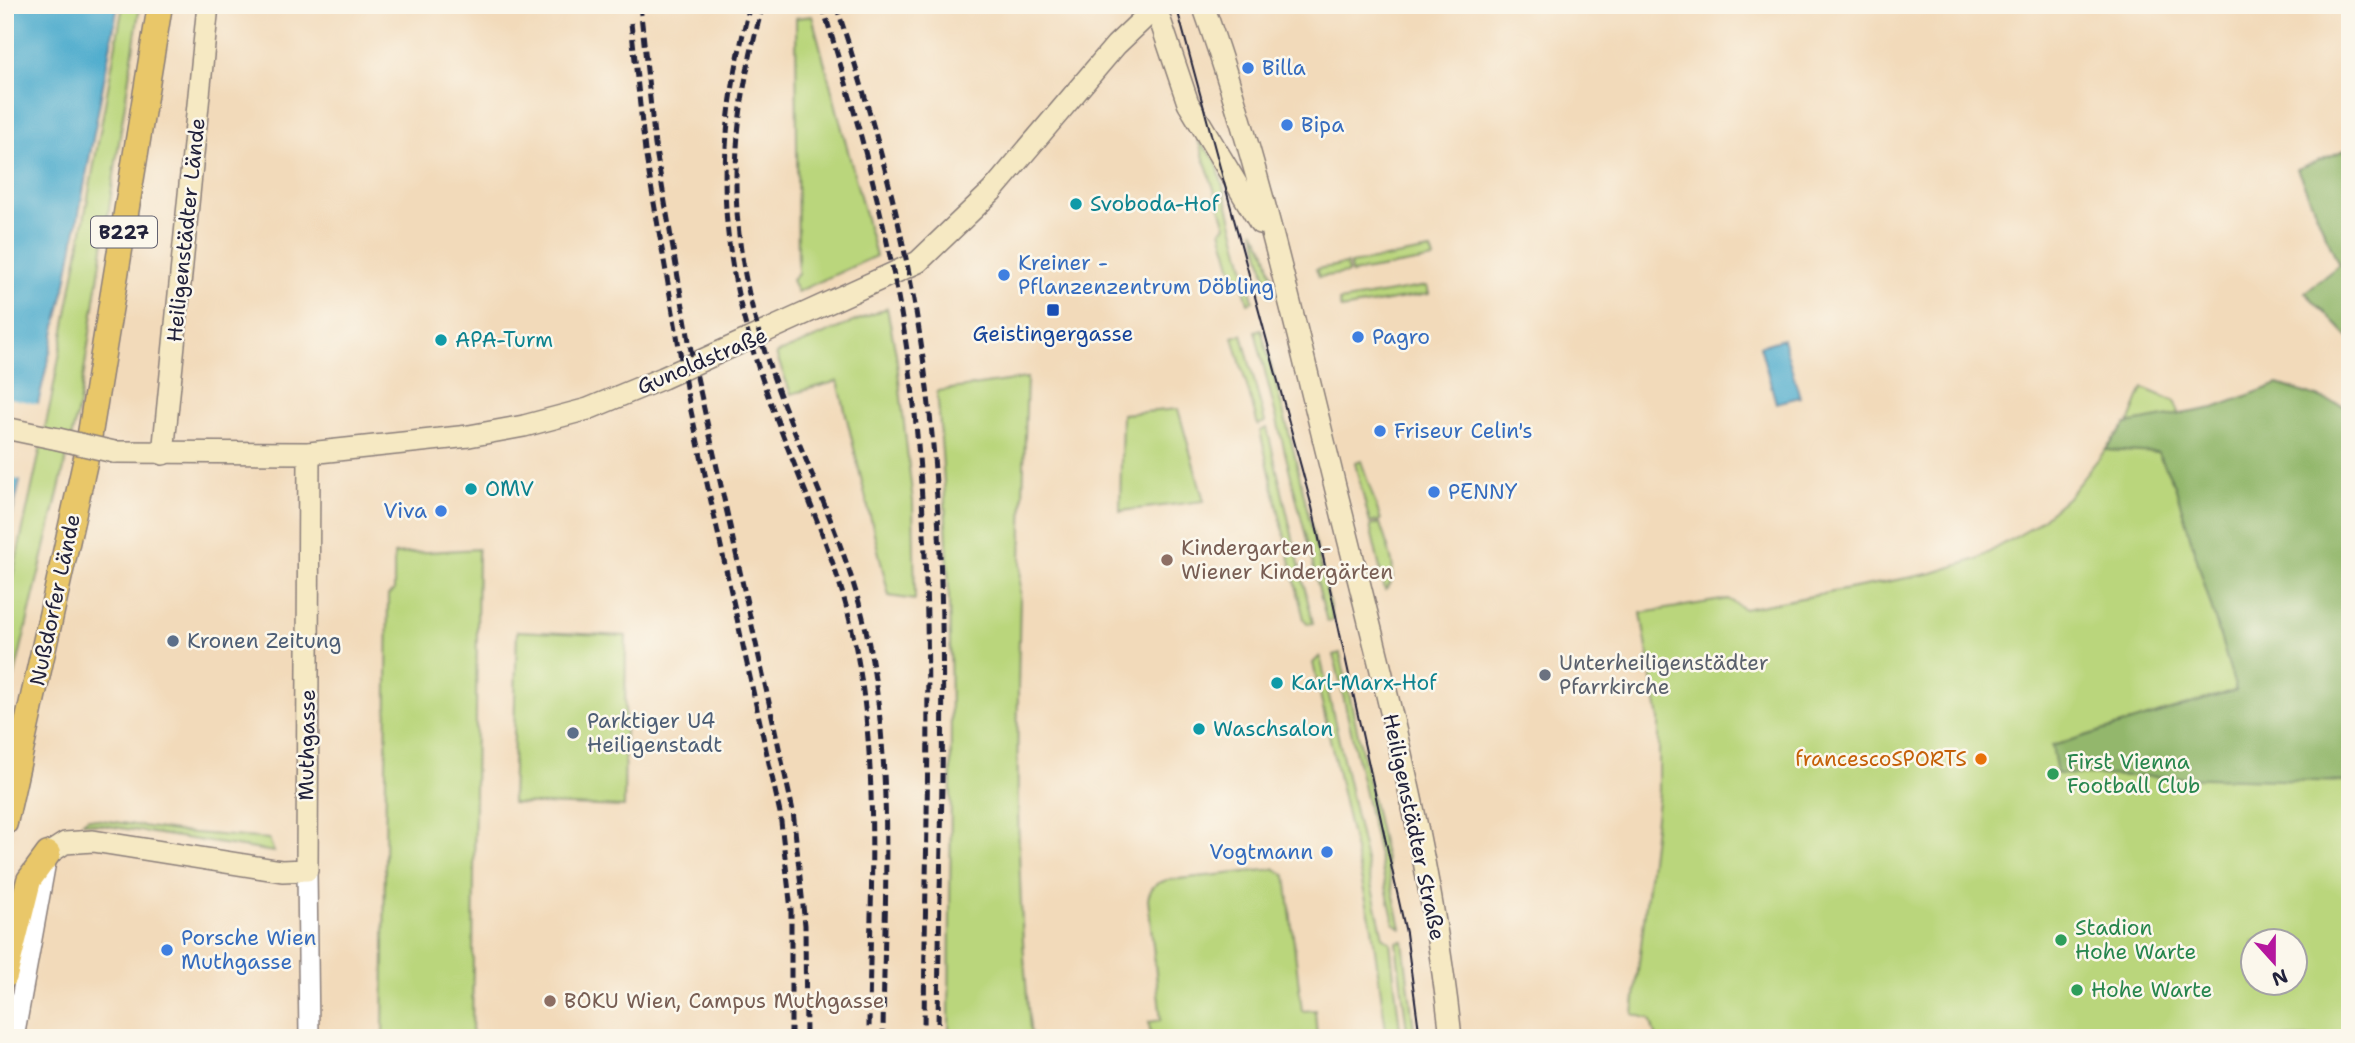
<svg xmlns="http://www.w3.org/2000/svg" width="2355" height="1043" font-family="'Shantell Sans',sans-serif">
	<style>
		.green { fill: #bad67c; stroke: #6e7c5c; stroke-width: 2; fill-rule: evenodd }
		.forest { fill: #93b76c; stroke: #5a6c54; stroke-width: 2 }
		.water { fill: #4eaccd; stroke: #386784; stroke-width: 2 }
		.pier { fill: #f2daba }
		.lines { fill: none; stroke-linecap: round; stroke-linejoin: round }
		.tertiary-casing { stroke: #8a7e7a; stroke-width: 22 }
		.secondary-casing { stroke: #8a7e7a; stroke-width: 24 }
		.trunk-casing { stroke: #8a7e7a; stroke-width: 27 }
		.tertiary { stroke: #fff; stroke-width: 19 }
		.secondary { stroke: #f6e9c3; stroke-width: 21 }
		.trunk { stroke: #e9c769; stroke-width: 24 }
		.tram { stroke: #22223b; stroke-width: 2 }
		.rail { stroke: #22223b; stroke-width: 5; stroke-dasharray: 10 5; stroke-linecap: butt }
		.secondary-bridge-casing { stroke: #8a7e7a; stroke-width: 24; stroke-linecap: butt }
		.secondary-bridge { stroke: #f6e9c3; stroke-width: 21 }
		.shop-dot { fill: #3f7fe0; stroke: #fbf7ec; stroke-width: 2.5 }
		.culture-dot { fill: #0f9aa8; stroke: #fbf7ec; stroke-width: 2.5 }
		.transit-dot { fill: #1a4fb4; stroke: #fbf7ec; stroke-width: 2.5 }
		.education-dot { fill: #8d6e63; stroke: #fbf7ec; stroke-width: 2.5 }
		.service-dot { fill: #5c6f8a; stroke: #fbf7ec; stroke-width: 2.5 }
		.worship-dot { fill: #6b7280; stroke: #fbf7ec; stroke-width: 2.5 }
		.food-dot { fill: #e8710a; stroke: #fbf7ec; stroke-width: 2.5 }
		.leisure-dot { fill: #2e9e5b; stroke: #fbf7ec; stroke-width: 2.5 }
		.labels { text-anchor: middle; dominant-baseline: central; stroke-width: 5; stroke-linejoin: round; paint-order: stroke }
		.shield { fill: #fbf7ec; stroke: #636270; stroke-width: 2 }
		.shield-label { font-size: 19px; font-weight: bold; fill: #22223b }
		.shop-label { font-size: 21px; fill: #366cbe; stroke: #fbf7ec; text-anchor: start }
		.culture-label { font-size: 21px; fill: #0d838f; stroke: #fbf7ec; text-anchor: start }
		.street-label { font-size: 21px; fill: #22223b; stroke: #fbf7ec }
		.transit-label { font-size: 21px; fill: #164399; stroke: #fbf7ec }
		.education-label { font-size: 21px; fill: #785e54; stroke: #fbf7ec; text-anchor: start }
		.service-label { font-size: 21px; fill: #4e5e75; stroke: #fbf7ec; text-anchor: start }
		.worship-label { font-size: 21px; fill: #5b616d; stroke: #fbf7ec; text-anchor: start }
		.food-label { font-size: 21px; fill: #c56008; stroke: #fbf7ec; text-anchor: end }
		.leisure-label { font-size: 21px; fill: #27864d; stroke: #fbf7ec; text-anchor: start }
	</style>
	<rect width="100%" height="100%" fill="#fbf7ec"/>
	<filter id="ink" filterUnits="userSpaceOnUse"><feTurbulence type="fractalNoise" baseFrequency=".0143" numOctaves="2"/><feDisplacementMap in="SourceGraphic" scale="14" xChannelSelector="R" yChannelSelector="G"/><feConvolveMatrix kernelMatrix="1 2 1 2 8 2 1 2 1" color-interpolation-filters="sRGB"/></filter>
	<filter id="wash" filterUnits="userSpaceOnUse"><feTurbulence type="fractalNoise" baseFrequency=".00686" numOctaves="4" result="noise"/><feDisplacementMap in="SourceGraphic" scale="28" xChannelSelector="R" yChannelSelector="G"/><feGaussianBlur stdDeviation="1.57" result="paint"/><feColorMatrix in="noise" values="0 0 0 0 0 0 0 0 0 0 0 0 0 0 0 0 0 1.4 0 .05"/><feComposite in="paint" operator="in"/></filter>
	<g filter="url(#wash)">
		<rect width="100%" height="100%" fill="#f2daba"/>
		<!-- green -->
		<g class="green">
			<polygon points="123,5 140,5 79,405 5,716 5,611 52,396"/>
			<polygon points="812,16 876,256 797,292 792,280 798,274 796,18"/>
			<polygon points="1198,140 1216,160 1253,301 1248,303 1242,281 1233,272 1221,230 1226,226"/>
			<polygon points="1254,230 1266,252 1277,294 1270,296"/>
			<polygon points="1431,250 1434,259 1351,273 1350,264"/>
			<polygon points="1347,264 1348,273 1319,277 1316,269"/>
			<polygon points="1427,286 1429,294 1341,309 1339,301"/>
			<polygon points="887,308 896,354 913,502 915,600 889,596 838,381 791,394 776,354"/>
			<polygon points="1261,329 1292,444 1333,620 1327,622 1255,331"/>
			<polygon points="1242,334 1265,422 1258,425 1233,337"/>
			<path d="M1027 378C1020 598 1008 819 1031 1038H949C950 822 957 606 937 391Z"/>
			<path d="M2143 388 2174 401 2189 436 2350 610V1038H1656L1650 1019 1633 1014 1659 791V719L1641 613 1728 599 1744 609 1933 573 1977 559 2033 527 2067 498 2126 424 2164 447 2160 441 2129 423ZM2254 942H2296V984H2254Z"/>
			<polygon points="1178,409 1204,501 1120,511 1122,414"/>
			<polygon points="1267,428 1313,623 1308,624 1304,619 1260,431"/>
			<polygon points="1361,461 1381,520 1370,523 1355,463"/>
			<path d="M1380 523C1385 542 1403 576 1385 590L1370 526Z"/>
			<polygon points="478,549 472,1038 383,1038 388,595 394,591 394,554"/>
			<polygon points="517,631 626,636 624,807 512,803"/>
			<polygon points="1340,653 1401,928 1394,923 1334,655"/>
			<polygon points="1320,656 1383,937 1390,942 1401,1038 1387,1038 1372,927 1313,663"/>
			<polygon points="88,818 182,832 269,839 274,852 83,822"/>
			<path d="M1275 869 1286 876 1302 1011 1315 1010 1317 1038H1151L1149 1022 1161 1020 1148 899C1151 886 1155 883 1168 880Z"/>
			<polygon points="1403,941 1415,1038 1408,1038 1396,942"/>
		</g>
		<!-- forest -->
		<g class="forest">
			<polygon points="2350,148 2350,339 2305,292 2339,265 2297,169"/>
			<polygon points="2278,384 2350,408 2350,782 2057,774 2052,746 2236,690 2175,486 2158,453 2106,450 2126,424 2214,408"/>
		</g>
		<!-- water -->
		<g class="water">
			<polygon points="5,5 118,5 66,283 5,546"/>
			<polygon points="1783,339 1800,397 1776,403 1760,346"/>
		</g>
		<!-- pier -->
		<polygon class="pier" points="5,397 42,405 24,481 5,477"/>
	</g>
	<g filter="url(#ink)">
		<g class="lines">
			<!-- tertiary casing -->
			<g class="tertiary-casing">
				<g id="tertiary">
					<polyline points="307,870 309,1038"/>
					<polyline points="14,1038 47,856"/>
				</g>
			</g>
			<!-- secondary casing -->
			<g class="secondary-casing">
				<g id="secondary">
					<polyline points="1155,5 1188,103 1260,223"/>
					<path d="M1203 5C1260 165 1296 330 1337 494 1381 672 1432 855 1451 1038"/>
					<polyline points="5,428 58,439"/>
					<polyline points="114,452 309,453 469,436 524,426 588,409 663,378 918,262 992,191 1116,45 1158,5"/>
					<polyline points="163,454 208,5"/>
					<polyline points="48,854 65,843 93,841 282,871 307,870 309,453"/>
				</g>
			</g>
			<!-- trunk casing -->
			<g class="trunk-casing">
				<g id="trunk">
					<polyline points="5,823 86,458 160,5"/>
					<polyline points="5,976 29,880 48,854"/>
				</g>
			</g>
			<!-- tertiary -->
			<use href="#tertiary" class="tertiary"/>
			<!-- secondary -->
			<use href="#secondary" class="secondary"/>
			<!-- trunk -->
			<use href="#trunk" class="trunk"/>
			<!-- tram -->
			<polyline class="tram" points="1176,5 1312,507 1406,933 1420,1038"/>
			<!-- rail -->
			<g class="rail">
				<polyline points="640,5 655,145 689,341 793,811 805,925 806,1038"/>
				<path d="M750 5C709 164 719 268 777 420 803 490 836 557 852 630 882 762 869 903 869 1038"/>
				<path d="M763 5C723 146 727 253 778 390 808 470 847 547 866 630 895 763 884 902 883 1038"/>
				<path d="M822 5C860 125 893 246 910 371 938 591 925 816 924 1038"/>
				<path d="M836 5C875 123 908 242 924 365 954 587 939 814 938 1038"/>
				<polyline points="631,23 645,151 687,393 780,813 791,910 791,1038"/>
			</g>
			<!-- secondary-bridge casing -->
			<g class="secondary-bridge-casing">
				<polyline id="secondary-bridge" points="58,439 114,452"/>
			</g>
			<!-- secondary-bridge -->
			<use href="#secondary-bridge" class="secondary-bridge"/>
		</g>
	</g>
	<!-- markers -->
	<g class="shop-dot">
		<circle cx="1248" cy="68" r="7"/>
		<circle cx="1287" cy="125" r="7"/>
		<circle cx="1004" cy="275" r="7"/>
		<circle cx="1358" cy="337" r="7"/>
		<circle cx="1380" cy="431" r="7"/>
		<circle cx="1434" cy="492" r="7"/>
		<circle cx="441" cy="511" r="7"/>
		<circle cx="1327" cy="852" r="7"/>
		<circle cx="167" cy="950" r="7"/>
	</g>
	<g class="culture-dot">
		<circle cx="1076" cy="204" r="7"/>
		<circle cx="441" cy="340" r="7"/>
		<circle cx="471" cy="489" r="7"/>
		<circle cx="1277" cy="683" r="7"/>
		<circle cx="1199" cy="729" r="7"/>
	</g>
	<rect class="transit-dot" x="1046" y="303" width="14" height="14" rx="3.5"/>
	<g class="education-dot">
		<circle cx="1167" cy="560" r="7"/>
		<circle cx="550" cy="1001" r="7"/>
	</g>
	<g class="service-dot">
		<circle cx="173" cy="641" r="7"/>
		<circle cx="573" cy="733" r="7"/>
	</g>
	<circle class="worship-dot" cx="1545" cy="675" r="7"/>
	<circle class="food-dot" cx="1981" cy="759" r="7"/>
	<g class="leisure-dot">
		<circle cx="2053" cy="774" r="7"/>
		<circle cx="2061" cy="940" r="7"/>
		<circle cx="2077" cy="990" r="7"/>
	</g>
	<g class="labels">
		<!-- shield labels -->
		<rect class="shield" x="91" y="216.5" width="66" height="31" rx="5"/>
		<g class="shield-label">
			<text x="124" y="232">B227</text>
		</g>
		<!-- shop labels -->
		<g class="shop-label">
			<text x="1262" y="68">Billa</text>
			<text x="1301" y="125">Bipa</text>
			<text x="1018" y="263">Kreiner -<tspan x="1018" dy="24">Pflanzenzentrum Döbling</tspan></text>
			<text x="1372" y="337">Pagro</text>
			<text x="1394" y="431">Friseur Celin's</text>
			<text x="1448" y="492">PENNY</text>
			<text x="427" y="511" text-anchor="end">Viva</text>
			<text x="1313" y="852" text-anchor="end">Vogtmann</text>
			<text x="181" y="938">Porsche Wien<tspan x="181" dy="24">Muthgasse</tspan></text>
		</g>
		<!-- culture labels -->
		<g class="culture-label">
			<text x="1090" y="204">Svoboda-Hof</text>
			<text x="455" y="340">APA-Turm</text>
			<text x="485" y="489">OMV</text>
			<text x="1291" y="683">Karl-Marx-Hof</text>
			<text x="1213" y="729">Waschsalon</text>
		</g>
		<!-- street labels -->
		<g class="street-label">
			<text transform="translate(186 230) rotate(-84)">Heiligenstädter Lände</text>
			<text transform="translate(702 361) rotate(-23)">Gunoldstraße</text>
			<text transform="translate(55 600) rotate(-78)">Nußdorfer Lände</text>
			<text transform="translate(307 745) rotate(-89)">Muthgasse</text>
			<text transform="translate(1414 827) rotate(78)">Heiligenstädter Straße</text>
		</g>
		<!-- transit labels -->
		<g class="transit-label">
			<text x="1053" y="334">Geistingergasse</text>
		</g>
		<!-- education labels -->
		<g class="education-label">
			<text x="1181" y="548">Kindergarten -<tspan x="1181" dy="24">Wiener Kindergärten</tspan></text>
			<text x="564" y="1001">BOKU Wien, Campus Muthgasse</text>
		</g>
		<!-- service labels -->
		<g class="service-label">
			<text x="187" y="641">Kronen Zeitung</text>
			<text x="587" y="721">Parktiger U4<tspan x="587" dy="24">Heiligenstadt</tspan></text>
		</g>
		<!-- worship labels -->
		<g class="worship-label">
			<text x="1559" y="663">Unterheiligenstädter<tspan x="1559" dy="24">Pfarrkirche</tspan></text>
		</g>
		<!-- food labels -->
		<g class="food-label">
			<text x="1967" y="759">francescoSPORTS</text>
		</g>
		<!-- leisure labels -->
		<g class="leisure-label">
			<text x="2067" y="762">First Vienna<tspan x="2067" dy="24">Football Club</tspan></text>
			<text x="2075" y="928">Stadion<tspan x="2075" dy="24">Hohe Warte</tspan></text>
			<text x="2091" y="990">Hohe Warte</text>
		</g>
	</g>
	<!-- margin -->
	<rect width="2355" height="1043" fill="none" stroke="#fbf7ec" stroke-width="28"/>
	<!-- north arrow -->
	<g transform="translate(2274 962) rotate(159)"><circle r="33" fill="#fbf7ec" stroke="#a4a2a5" stroke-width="2"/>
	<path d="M0-5L12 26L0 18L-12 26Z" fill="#b5179e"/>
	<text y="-10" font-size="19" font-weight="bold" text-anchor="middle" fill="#22223b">N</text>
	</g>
</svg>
